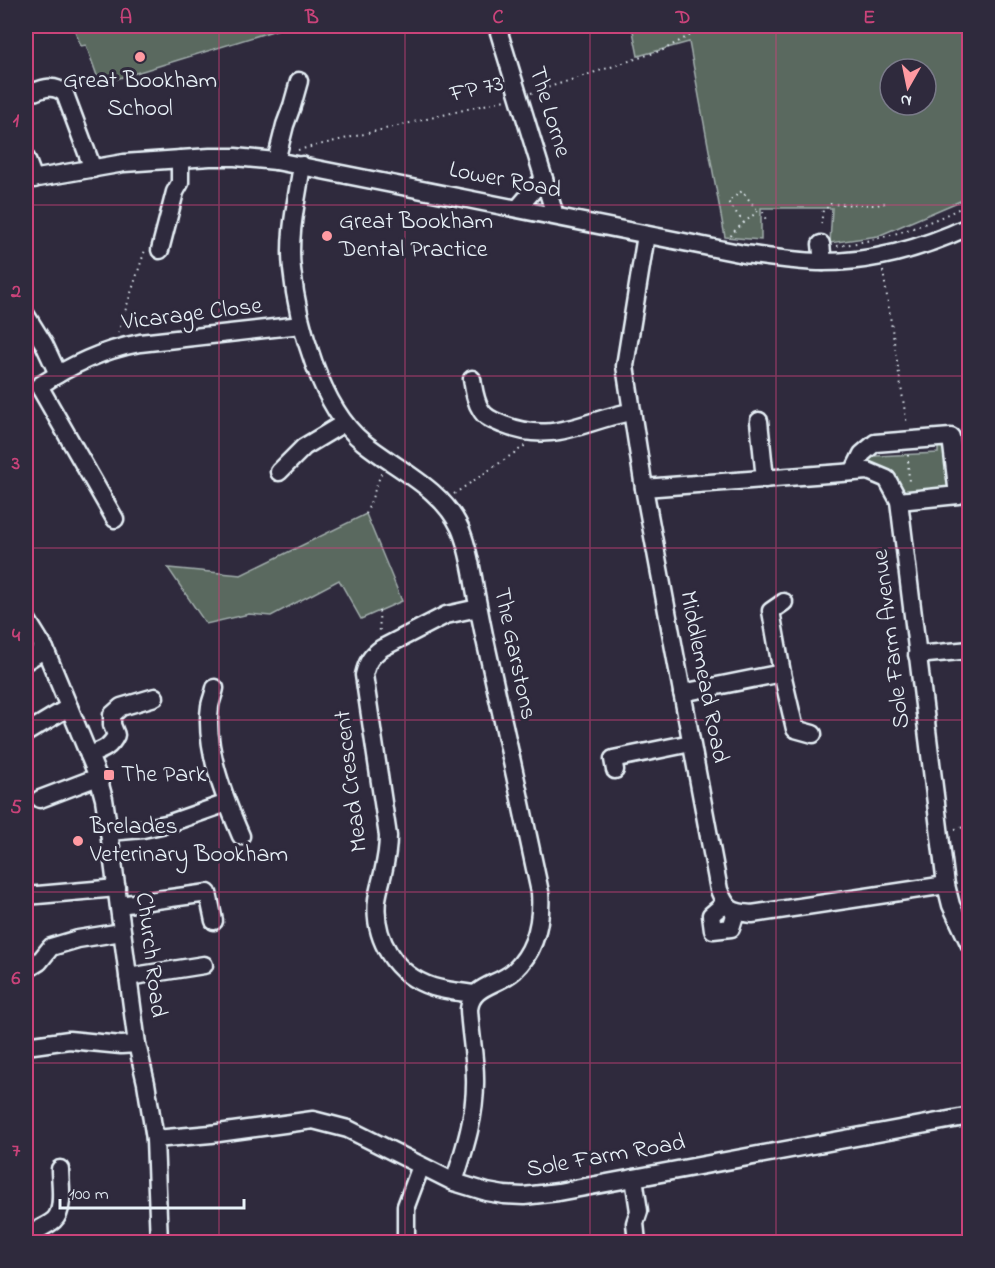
<svg xmlns="http://www.w3.org/2000/svg" width="995" height="1268" font-family="'Indie Flower',sans-serif">
	<style>
		.green { fill: #5a695f; stroke: #a1adac; stroke-width: 1.5; fill-rule: evenodd }
		.lines { fill: none; stroke-linecap: round; stroke-linejoin: round }
		.minor-casing { stroke: #e8f1f8; stroke-width: 21 }
		.path { stroke: #e8f1f8; stroke-width: 2; stroke-dasharray: 1.5 4.5; stroke-linecap: butt }
		.minor { stroke: #2f2a3d; stroke-width: 16 }
		.grid { fill: none; stroke: #ca437a; stroke-width: 1.5; stroke-opacity: 0.55 }
		.poi-dot { fill: #ff9aa2; stroke: #2f2a3d; stroke-width: 2 }
		.labels { text-anchor: middle; dominant-baseline: central; stroke-width: 6; stroke-linejoin: round; paint-order: stroke }
		.poi-label { font-size: 24px; fill: #e8f1f8; stroke: #2f2a3d; text-anchor: start }
		.street-label { font-size: 24px; fill: #e8f1f8; stroke: #2f2a3d }
		.neatline { fill: none; stroke: #ca437a; stroke-width: 2 }
		.grid-label { font-size: 20px; text-anchor: middle; font-weight: bold; fill: #ca437a }
	</style>
	<rect width="100%" height="100%" fill="#2f2a3d"/>
	<filter id="ink" filterUnits="userSpaceOnUse"><feTurbulence type="fractalNoise" baseFrequency=".0167" numOctaves="2"/><feDisplacementMap in="SourceGraphic" scale="12" xChannelSelector="R" yChannelSelector="G"/><feConvolveMatrix kernelMatrix="1 2 1 2 8 2 1 2 1" color-interpolation-filters="sRGB"/></filter>
	<g filter="url(#ink)">
		<!-- green -->
		<g class="green">
			<polygon points="73,26 289,26 100,84 86,45 81,46"/>
			<path d="M632 26H969V196L960 201 878 236 830 243 832 208H761V240L725 237 689 42 638 56ZM890 69H926V105H890Z"/>
			<polygon points="938,443 945,443 950,490 904,492 888,473 865,465 867,457 874,453 876,456 938,453"/>
			<polygon points="366,514 402,601 361,619 339,580 271,616 249,614 206,624 168,568 241,575"/>
		</g>
		<g class="lines">
			<!-- minor casing -->
			<g class="minor-casing">
				<g id="minor">
					<polyline points="497,26 555,215"/>
					<path d="M26 95C40 90 52 82 65 94L93 169"/>
					<polyline points="26,158 34,179"/>
					<polyline points="276,161 285,125 292,106 299,81"/>
					<path d="M302 165C297 199 288 235 292 269 297 322 321 408 363 442 396 469 442 488 460 528 467 544 470 561 473 577 476 596 480 615 484 635 503 721 522 806 540 892 542 921 536 950 514 971 497 986 472 985 469 1009 470 1032 475 1055 475 1078 476 1114 465 1148 454 1182"/>
					<path d="M26 180 124 163 210 157H235L276 161 744 254C768 257 793 261 818 262 871 263 921 249 970 226"/>
					<polyline points="518,208 544,178"/>
					<path d="M646 235 625 366 644 488 719 890C727 910 731 912 752 914L946 885"/>
					<polyline points="821,244 823,262"/>
					<polyline points="160,250 175,192 180,183 180,159"/>
					<polyline points="26,315 44,344 58,374"/>
					<path d="M472 379C474 390 475 401 481 410 486 419 495 421 504 425 554 445 584 420 631 412"/>
					<polyline points="759,421 765,479"/>
					<polyline points="279,472 304,447 344,423"/>
					<polyline points="853,472 862,454 875,443 951,437 958,495 899,501"/>
					<polyline points="644,488 868,471 887,479 899,501 946,885 951,905 970,945"/>
					<path d="M115 519 39 386C71 365 102 350 140 343L301 325"/>
					<polyline points="26,618 45,649 98,777 104,799 109,832 137,1044 146,1083 155,1139 159,1242"/>
					<polyline points="917,655 970,650"/>
					<polyline points="26,661 45,649"/>
					<polyline points="782,673 771,611 784,602"/>
					<path d="M215 688C214 694 211 700 210 706 204 748 225 799 241 836"/>
					<polyline points="682,693 782,673 795,729 813,734"/>
					<polyline points="26,733 69,707"/>
					<path d="M89 755C102 750 110 748 116 735L112 725V715L121 707 155 697"/>
					<polyline points="615,770 613,759 691,743"/>
					<polyline points="40,799 98,777"/>
					<polyline points="109,832 143,829 170,823 227,803"/>
					<polyline points="26,896 117,888"/>
					<polyline points="725,903 711,915 713,930 731,928 736,912"/>
					<polyline points="119,905 208,893 214,921"/>
					<polyline points="26,970 39,962 51,947 78,939 122,932"/>
					<polyline points="128,977 204,965"/>
					<path d="M474 994C461 992 446 991 433 987 395 975 373 939 377 900 378 891 381 882 383 873 386 860 388 848 388 836L364 675C367 662 371 656 382 648L446 615 478 608"/>
					<polyline points="26,1046 69,1040 121,1045 137,1044"/>
					<polyline points="155,1139 211,1134 313,1120 348,1129 454,1182 487,1192 504,1195 524,1196 558,1192 970,1116"/>
					<polyline points="634,1178 639,1211 635,1223 637,1242"/>
					<path d="M26 1236C33 1232 49 1225 54 1220 65 1210 60 1183 60 1169"/>
					<polyline points="406,1242 406,1206 421,1166"/>
				</g>
			</g>
			<!-- path -->
			<g class="path">
				<polyline points="531,93 663,50 707,26"/>
				<polyline points="298,150 505,100"/>
				<polyline points="744,223 728,202 742,191 758,211"/>
				<polyline points="821,224 823,210 828,207 829,204 877,205 884,203 885,205"/>
				<polyline points="731,236 732,233 758,211 763,212 767,223"/>
				<path d="M837 246C883 240 929 225 970 203"/>
				<polyline points="883,271 907,425"/>
				<polyline points="118,333 145,250"/>
				<polyline points="908,455 909,485"/>
				<polyline points="454,494 526,445"/>
				<polyline points="366,514 382,471"/>
				<polyline points="379,611 380,634"/>
				<polyline points="955,829 970,826"/>
			</g>
			<!-- minor -->
			<use href="#minor" class="minor"/>
		</g>
	</g>
	<!-- grid -->
	<path class="grid" d="M219 26V1242M405 26V1242M590 26V1242M776 26V1242M26 205H970M26 376H970M26 548H970M26 720H970M26 892H970M26 1063H970"/>
	<!-- markers -->
	<g class="poi-dot">
		<circle cx="140" cy="57" r="6"/>
		<circle cx="327" cy="236" r="6"/>
		<rect x="103" y="769" width="12" height="12" rx="3"/>
		<circle cx="78" cy="841" r="6"/>
	</g>
	<g class="labels">
		<!-- poi labels -->
		<g class="poi-label">
			<text x="140" y="81" text-anchor="middle">Great Bookham<tspan x="140" dy="28">School</tspan></text>
			<text x="339" y="222">Great Bookham<tspan x="339" dy="28">Dental Practice</tspan></text>
			<text x="121" y="775">The Park</text>
			<text x="90" y="827">Brelades<tspan x="90" dy="28">Veterinary Bookham</tspan></text>
		</g>
		<!-- street labels -->
		<g class="street-label">
			<text transform="translate(477 90) rotate(-13)">FP 73</text>
			<text transform="translate(549 112) rotate(73)">The Lorne</text>
			<text transform="translate(505 181) rotate(11)">Lower Road</text>
			<text transform="translate(192 315) rotate(-7)">Vicarage Close</text>
			<text transform="translate(892 639) rotate(-97)">Sole Farm Avenue</text>
			<text transform="translate(514 654) rotate(78)">The Garstons</text>
			<text transform="translate(703 677) rotate(79)">Middlemead Road</text>
			<text transform="translate(352 781) rotate(-97)">Mead Crescent</text>
			<text transform="translate(150 955) rotate(83)">Church Road</text>
			<text transform="translate(606 1157) rotate(-10)">Sole Farm Road</text>
		</g>
	</g>
	<!-- margin -->
	<rect width="995" height="1268" fill="none" stroke="#2f2a3d" stroke-width="66"/>
	<!-- north arrow -->
	<g transform="translate(908 87) rotate(189)"><circle r="28" fill="#2f2a3d" stroke="#797a88" stroke-width="1.5"/>
	<path d="M0-4.5L10 22L0 15L-10 22Z" fill="#ff9aa2"/>
	<text y="-9" font-size="16" font-weight="bold" text-anchor="middle" fill="#e8f1f8">N</text>
	</g>
	<!-- scale -->
	<path d="M60 1199v9h184v-9" fill="none" stroke="#e8f1f8" stroke-width="3"/>
	<text x="69" y="1199" font-size="18" fill="#e8f1f8" stroke="#2f2a3d" stroke-width="4.5" paint-order="stroke">100 m</text>
	<rect x="33" y="33" width="929" height="1202" class="neatline"/>
	<g class="grid-label">
		<text x="126" y="23">A</text>
		<text x="312" y="23">B</text>
		<text x="498" y="23">C</text>
		<text x="683" y="23">D</text>
		<text x="869" y="23">E</text>
		<text x="16" y="126">1</text>
		<text x="16" y="297">2</text>
		<text x="16" y="469">3</text>
		<text x="16" y="641">4</text>
		<text x="16" y="813">5</text>
		<text x="16" y="984">6</text>
		<text x="16" y="1156">7</text>
	</g>
</svg>
